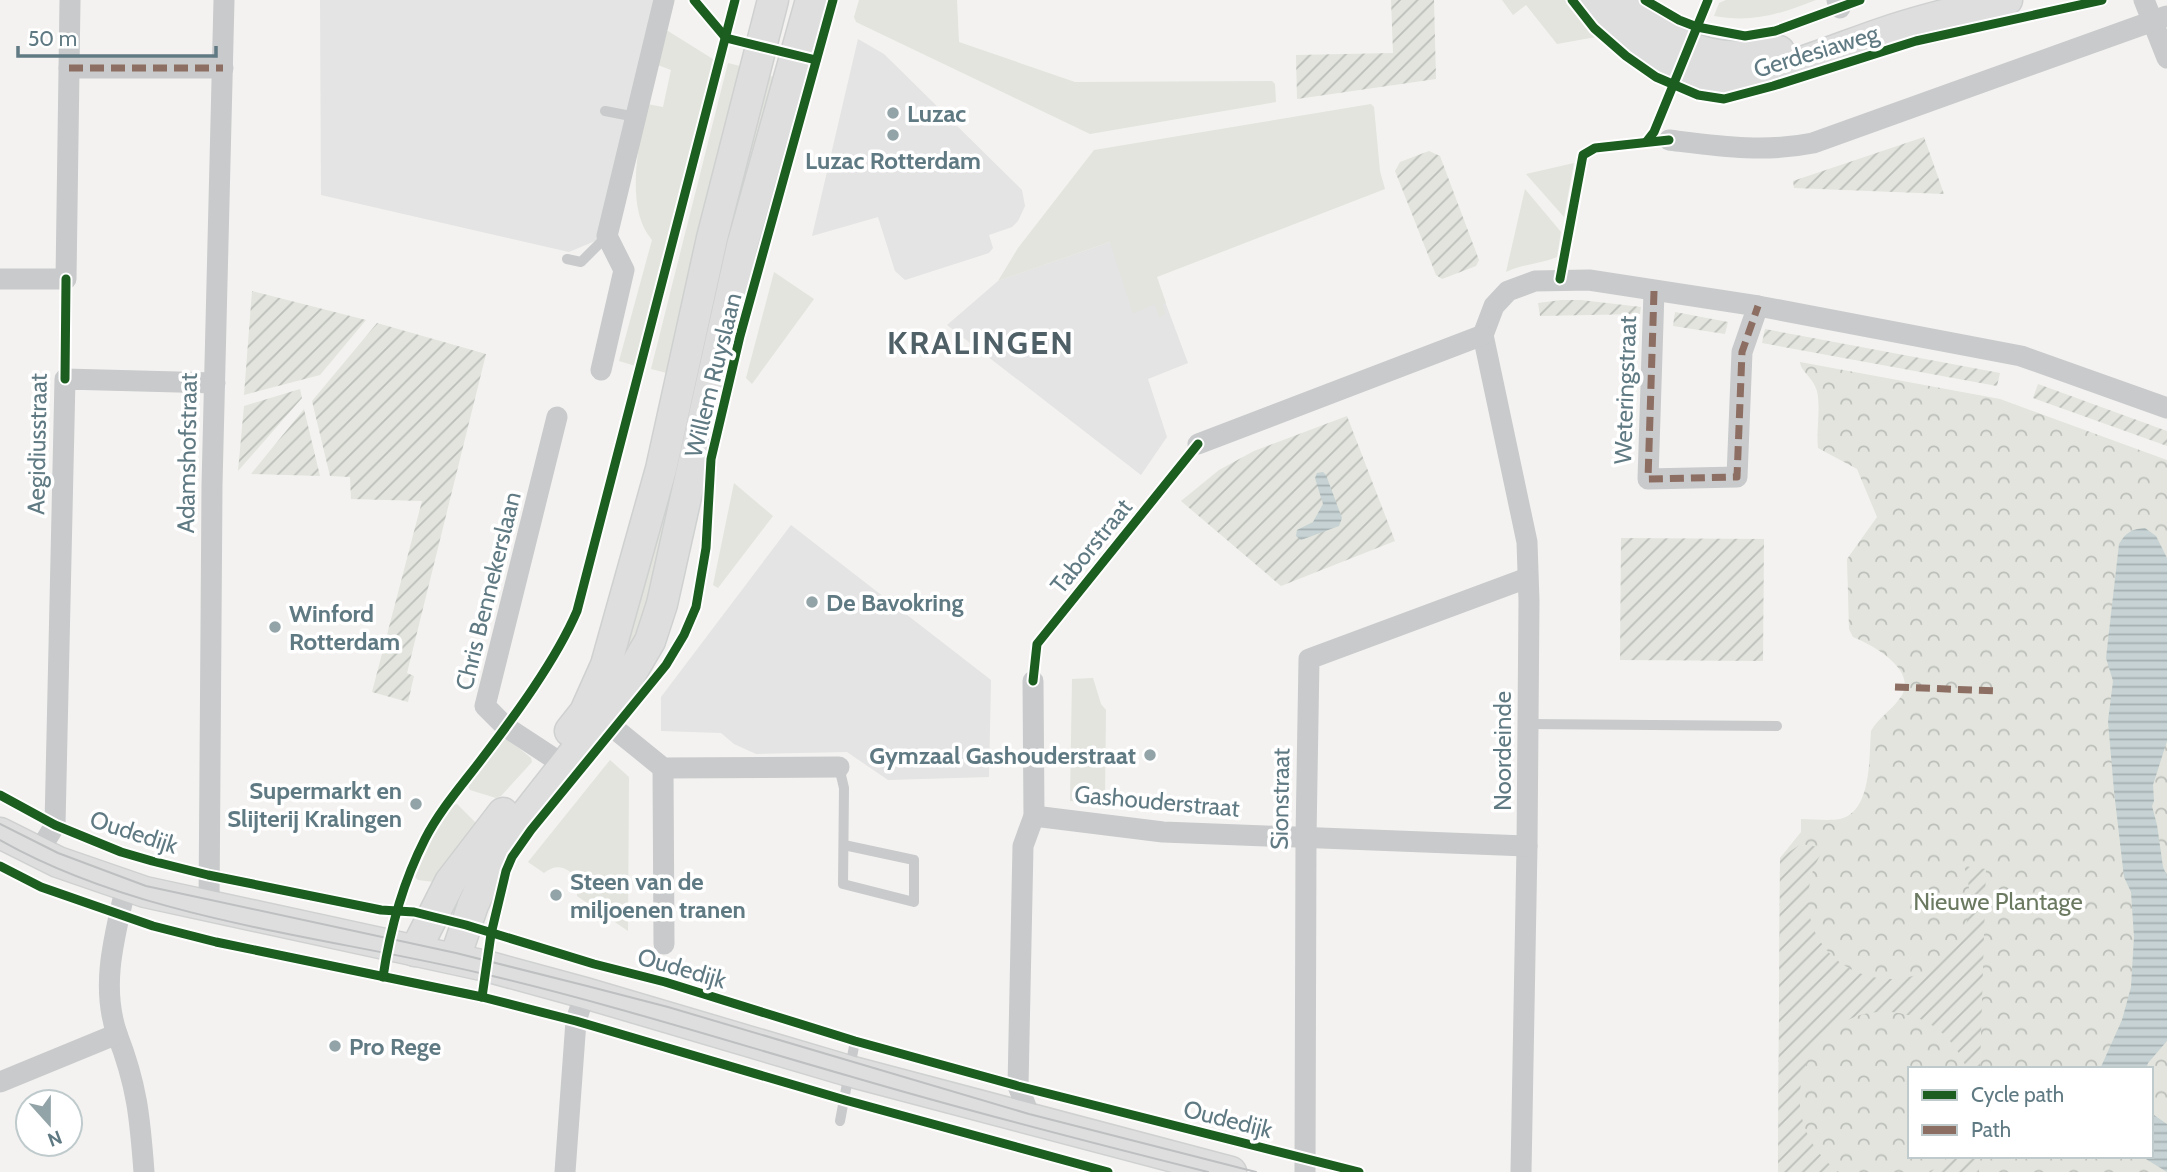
<svg xmlns="http://www.w3.org/2000/svg" width="2167" height="1172" font-family="Cabin,sans-serif">
	<style>
		.built { fill: #e3e4e3 }
		.grass { fill: #e2e4dd }
		.park { fill: url(#park-crowns); fill-rule: evenodd }
		.garden { fill: url(#garden-furrows) }
		.water { fill: url(#water-rules) }
		.lines { fill: none; stroke-linecap: round; stroke-linejoin: round }
		.secondary-casing { stroke: #cfd0d0; stroke-width: 33 }
		.lane { stroke: #c8cacb; stroke-width: 10 }
		.street { stroke: #c8cacb; stroke-width: 21 }
		.secondary { stroke: #dedede; stroke-width: 30 }
		.tram { stroke: #bdbfc0; stroke-width: 2 }
		.quiet { stroke: #8d6e63; stroke-width: 7; stroke-dasharray: 14 7; stroke-linecap: butt }
		.cycleway-casing { stroke: #fff; stroke-width: 13 }
		.cycleway { stroke: #1b5e20; stroke-width: 9 }
		.poi-dot { fill: #93a4a9; stroke: #fff; stroke-width: 2.5 }
		.labels { text-anchor: middle; dominant-baseline: central; stroke-width: 7; stroke-linejoin: round; paint-order: stroke }
		.street-label { font-size: 24px; fill: #607a83; stroke: #fff }
		.poi-label { font-size: 24px; font-weight: bold; fill: #607a83; stroke: #fff; text-anchor: start }
		.park-label { font-size: 24px; fill: #6a7960; stroke: #fff }
		.district-label { font-size: 32px; font-weight: bold; letter-spacing: 2px; fill: #4f6167; stroke: #fff }
	</style>
	<defs>
		<pattern id="park-crowns" width="20" height="18" patternUnits="userSpaceOnUse" patternTransform="scale(1.75)"><rect width="20" height="18" fill="#e2e4dd"/><path d="M2 6a3 3 0 1 1 6 0M12 15a3 3 0 1 1 6 0" fill="none" stroke="#bbbeb9"/></pattern>
		<pattern id="garden-furrows" width="10" height="10" patternUnits="userSpaceOnUse" patternTransform="scale(1.75)"><rect width="10" height="10" fill="#e2e4dd"/><path d="M-1 1l2-2M0 10L10 0M9 11l2-2" fill="none" stroke="#bbbeb9"/></pattern>
		<pattern id="water-rules" width="6" height="5" patternUnits="userSpaceOnUse" patternTransform="scale(1.75)"><rect width="6" height="5" fill="#c6d2d3"/><path d="M0 2.5h6" fill="none" stroke="#a4afb1"/></pattern>
	</defs>
	<rect width="100%" height="100%" fill="#f3f2f0"/>
	<!-- built -->
	<g class="built">
		<polygon points="320,0 664,0 607,236 569,252 321,195"/>
		<polygon points="858,39 884,54 1022,190 1025,206 1018,221 1012,227 989,235 993,248 989,253 905,280 895,271 878,217 812,236"/>
		<polygon points="1139,232 1188,363 1148,379 1167,437 1141,475 947,325 998,281"/>
		<polygon points="791,525 991,680 989,777 888,780 847,752 756,754 734,744 721,733 661,731 661,697"/>
	</g>
	<!-- grass -->
	<g class="grass">
		<polygon points="859,0 957,0 959,42 1075,82 1272,81 1275,84 1276,102 1090,134 856,22 854,17"/>
		<polygon points="1502,0 1565,0 1596,37 1557,44 1526,5 1513,15"/>
		<path d="M1726 0H1816C1781 14 1752 23 1714 16L1719 3Z"/>
		<path d="M668 31 716 61 639 367 619 361 652 240C624 208 639 142 647 104L663 107 671 70 655 64 664 32Z"/>
		<polygon points="728,63 748,68 671,374 651,369"/>
		<polygon points="766,74 773,77 732,239 703,377 691,374"/>
		<polygon points="1371,104 1374,107 1380,171 1385,189 1157,277 1166,303 1162,304 1165,314 1159,317 1155,304 1133,313 1110,242 998,281 1018,248 1094,150"/>
		<polygon points="1574,163 1564,217 1526,174"/>
		<path d="M1525 189 1561 232 1557 257C1540 264 1523 264 1506 272Z"/>
		<polygon points="774,272 814,299 752,384 746,378"/>
		<polygon points="664,479 676,483 637,639 611,688"/>
		<polygon points="734,483 773,516 718,588 713,585"/>
		<polygon points="1093,678 1101,704 1106,710 1105,798 1184,799 1184,812 1070,801 1072,679"/>
		<polygon points="508,739 531,758 532,762 501,796 496,798 470,790 468,786 504,740"/>
		<path d="M610 760 629 777 628 931 577 896 578 881C570 868 557 862 544 873L528 862Z"/>
		<polygon points="457,804 478,825 459,845 434,882 418,880 415,877 436,830 453,805"/>
	</g>
	<!-- park -->
	<path class="park" d="M1800 362 2000 399 2167 460V1172H1778L1780 858 1801 832V819C1813 819 1828 821 1840 819 1872 812 1869 756 1871 731 1878 718 1892 710 1900 698 1920 671 1873 645 1853 637L1849 629 1847 559 1877 517 1857 469 1818 448C1816 429 1821 409 1817 391 1813 377 1801 372 1800 362ZM1910 1069H2151V1156H1910Z"/>
	<!-- garden -->
	<g class="garden">
		<polygon points="1391,0 1434,0 1436,79 1297,99 1296,55 1393,53"/>
		<polygon points="1924,137 1944,194 1794,188 1793,181"/>
		<polygon points="1429,151 1440,156 1479,260 1476,266 1442,279 1436,275 1395,171 1400,162"/>
		<polygon points="252,291 366,320 320,375 244,395"/>
		<polygon points="1561,300 1581,300 1641,307 1640,314 1540,316 1538,303"/>
		<polygon points="1675,312 1728,322 1725,334 1673,326"/>
		<polygon points="377,323 486,354 407,673 414,676 408,702 372,692 422,501 351,499 350,477 330,476 312,401"/>
		<polygon points="1765,329 2000,373 1997,386 1762,343"/>
		<polygon points="2038,384 2167,431 2167,446 2033,398"/>
		<polygon points="300,389 302,398 238,471 244,406"/>
		<polygon points="304,409 320,476 251,474"/>
		<polygon points="1347,416 1395,541 1281,586 1181,501 1219,470 1254,451"/>
		<polygon points="1621,538 1764,539 1763,661 1620,660"/>
		<path d="M1801 844 1824 848C1819 858 1813 867 1811 878 1788 969 1911 1019 1959 939 1973 917 1972 891 1964 866L1986 869 1980 1069H1967C1958 1047 1942 1028 1920 1019 1821 980 1753 1108 1839 1172H1778L1780 858Z"/>
		<polygon points="1950,1156 1979,1156 1979,1172 1931,1172"/>
	</g>
	<!-- water -->
	<g class="water">
		<polygon points="1323,472 1326,475 1342,518 1339,526 1301,540 1296,536 1297,530 1313,522 1323,504 1315,478 1317,473"/>
		<path d="M2145 528 2156 536 2167 558V741L2153 785 2154 801 2152 806 2157 825 2163 867 2167 876V1041L2148 1063 2146 1069H2100L2122 1020 2131 987 2134 937 2131 892 2124 877 2114 791 2108 721 2113 681 2106 658 2119 544C2126 532 2132 529 2145 528Z"/>
		<polygon points="2151,1113 2167,1124 2167,1172 2141,1156 2151,1156"/>
	</g>
	<g class="lines">
		<!-- secondary casing -->
		<g class="secondary-casing">
			<g id="secondary">
				<path d="M1593 0C1630 43 1683 87 1744 77 1790 69 1834 50 1877 35 1920 20 1963 10 2007 0"/>
				<path d="M1622 6C1655 35 1701 60 1746 56 1757 55 1768 52 1779 51"/>
				<polyline points="570,731 585,712 606,665 661,469 712,238 773,0"/>
				<polyline points="0,833 58,862 145,892 486,966 585,993 849,1071 1231,1172"/>
				<polyline points="415,951 450,882 503,813"/>
				<polyline points="455,958 473,905 494,859 505,841 615,701 650,641 662,604 742,246 811,0"/>
			</g>
		</g>
		<!-- lane -->
		<g class="lane">
			<polyline points="605,111 636,117"/>
			<polyline points="567,259 581,262 607,236"/>
			<polyline points="1528,724 1777,726"/>
			<polyline points="839,767 844,788 843,884 914,902 914,860 844,845"/>
			<polyline points="840,1121 855,1041"/>
		</g>
		<!-- street -->
		<g class="street">
			<polyline points="1837,0 1840,8"/>
			<polyline points="2144,0 2167,58"/>
			<polyline points="69,68 223,68"/>
			<path d="M1669 140C1718 146 1764 153 1813 143L2167 16"/>
			<polyline points="0,279 66,279 70,0"/>
			<polyline points="1654,291 1648,479 1737,477 1742,352 1758,306"/>
			<polyline points="1483,335 1527,542 1529,601 1527,846 1521,1172"/>
			<polyline points="1483,335 1494,306 1508,291 1535,281 1589,280 1758,306 2021,356 2167,408"/>
			<polyline points="601,370 624,270 607,236 664,0"/>
			<polyline points="557,417 485,706 506,727 564,765"/>
			<polyline points="1198,444 1483,335"/>
			<polyline points="589,714 615,729 663,768 839,767"/>
			<polyline points="663,768 664,944"/>
			<polyline points="1034,816 1163,832 1527,846"/>
			<polyline points="38,853 55,825 65,379 215,383"/>
			<polyline points="209,907 212,485 224,0"/>
			<path d="M117 1034C137 1085 140 1118 144 1172"/>
			<path d="M0 1082 117 1034C100 985 115 935 126 886"/>
			<polyline points="1029,1120 1029,1114 1018,1086 1023,846 1034,816 1033,681"/>
			<polyline points="565,1172 576,1021 585,993"/>
			<polyline points="1305,1172 1306,837 1309,659 1527,578"/>
		</g>
		<!-- secondary -->
		<use href="#secondary" class="secondary"/>
		<!-- tram -->
		<g class="tram">
			<polyline points="0,824 58,853 146,886 456,953 587,986 668,1007 1029,1114 1256,1172"/>
			<path d="M0 840C143 921 326 936 484 974 607 1003 727 1041 849 1076 968 1111 1088 1142 1208 1172"/>
		</g>
		<!-- quiet -->
		<g class="quiet">
			<polyline points="69,68 223,68"/>
			<polyline points="1654,291 1648,479 1737,477 1742,352 1758,306"/>
			<polyline points="1895,687 1999,691"/>
		</g>
		<!-- cycleway casing -->
		<g class="cycleway-casing">
			<g id="cycleway">
				<polyline points="694,0 726,38 816,60"/>
				<polyline points="1572,0 1594,28 1626,56 1656,77 1698,95 1724,99 1773,86 1916,41 2102,0"/>
				<polyline points="1645,0 1679,20 1697,27 1745,36 1775,31 1860,0"/>
				<polyline points="1647,141 1654,132 1708,0"/>
				<polyline points="1560,279 1583,155 1595,148 1669,140"/>
				<polyline points="65,379 66,279"/>
				<polyline points="1033,681 1037,644 1198,444"/>
				<polyline points="0,795 55,825 121,852 152,861 208,875 381,910 414,912 466,925 594,964 665,982 855,1041 1018,1086 1359,1172"/>
				<polyline points="0,866 41,887 153,926 216,942 482,997 576,1021 845,1100 1108,1172"/>
				<path d="M383 977C390 929 403 882 425 839 440 810 462 785 481 760 514 717 556 660 577 611L735 0"/>
				<polyline points="482,997 491,934 506,871 512,857 531,830 666,665 684,635 696,607 706,548 711,459 740,336 833,0"/>
			</g>
		</g>
		<!-- cycleway -->
		<use href="#cycleway" class="cycleway"/>
	</g>
	<!-- markers -->
	<g class="poi-dot">
		<circle cx="893" cy="113" r="7"/>
		<circle cx="893" cy="135" r="7"/>
		<circle cx="812" cy="602" r="7"/>
		<circle cx="275" cy="627" r="7"/>
		<circle cx="1150" cy="755" r="7"/>
		<circle cx="416" cy="804" r="7"/>
		<circle cx="556" cy="895" r="7"/>
		<circle cx="335" cy="1046" r="7"/>
	</g>
	<g class="labels">
		<!-- street labels -->
		<g class="street-label">
			<text transform="translate(1816 51) rotate(-17)">Gerdesiaweg</text>
			<text transform="translate(713 375) rotate(-76)">Willem Ruyslaan</text>
			<text transform="translate(1625 390) rotate(-88)">Weteringstraat</text>
			<text transform="translate(37 444) rotate(-89)">Aegidiusstraat</text>
			<text transform="translate(187 453) rotate(-89)">Adamshofstraat</text>
			<text transform="translate(1091 546) rotate(-51)">Taborstraat</text>
			<text transform="translate(488 591) rotate(-76)">Chris Bennekerslaan</text>
			<text transform="translate(1502 751) rotate(-90)">Noordeinde</text>
			<text transform="translate(1280 799) rotate(-89)">Sionstraat</text>
			<text transform="translate(1157 801) rotate(5)">Gashouderstraat</text>
			<text transform="translate(134 832) rotate(18)">Oudedijk</text>
			<text transform="translate(682 968) rotate(16)">Oudedijk</text>
			<text transform="translate(1228 1119) rotate(14)">Oudedijk</text>
		</g>
		<!-- poi labels -->
		<g class="poi-label">
			<text x="907" y="113">Luzac</text>
			<text x="893" y="160" text-anchor="middle">Luzac Rotterdam</text>
			<text x="826" y="602">De Bavokring</text>
			<text x="289" y="613">Winford<tspan x="289" dy="28">Rotterdam</tspan></text>
			<text x="1136" y="755" text-anchor="end">Gymzaal Gashouderstraat</text>
			<text x="402" y="790" text-anchor="end">Supermarkt en<tspan x="402" dy="28">Slijterij Kralingen</tspan></text>
			<text x="570" y="881">Steen van de<tspan x="570" dy="28">miljoenen tranen</tspan></text>
			<text x="349" y="1046">Pro Rege</text>
		</g>
		<!-- park labels -->
		<g class="park-label">
			<text x="1998" y="901">Nieuwe Plantage</text>
		</g>
		<!-- district labels -->
		<g class="district-label">
			<text x="981" y="342">KRALINGEN</text>
		</g>
	</g>
	<!-- legend -->
	<rect x="1908" y="1067" width="245" height="91" fill="#ffffff" stroke="#bfcacd" stroke-width="2"/>
	<rect x="1922" y="1090" width="35" height="10" fill="#1b5e20" stroke="#bfcacd" stroke-width="2"/>
	<text x="1971" y="1102" font-size="21" fill="#607a83">Cycle path</text>
	<rect x="1922" y="1125" width="35" height="10" fill="#8d6e63" stroke="#bfcacd" stroke-width="2"/>
	<text x="1971" y="1137" font-size="21" fill="#607a83">Path</text>
	<!-- north arrow -->
	<g transform="translate(49 1123) rotate(159)"><circle r="33" fill="#ffffff" stroke="#bfcacd" stroke-width="2"/>
	<path d="M0-5L12 26L0 18L-12 26Z" fill="#93a4a9"/>
	<text y="-10" font-size="19" font-weight="bold" text-anchor="middle" fill="#607a83">N</text>
	</g>
	<!-- scale -->
	<path d="M18 46v10h198v-10" fill="none" stroke="#607a83" stroke-width="3.5"/>
	<text x="28" y="46" font-size="21" fill="#607a83" stroke="#ffffff" stroke-width="5" paint-order="stroke">50 m</text>
</svg>
